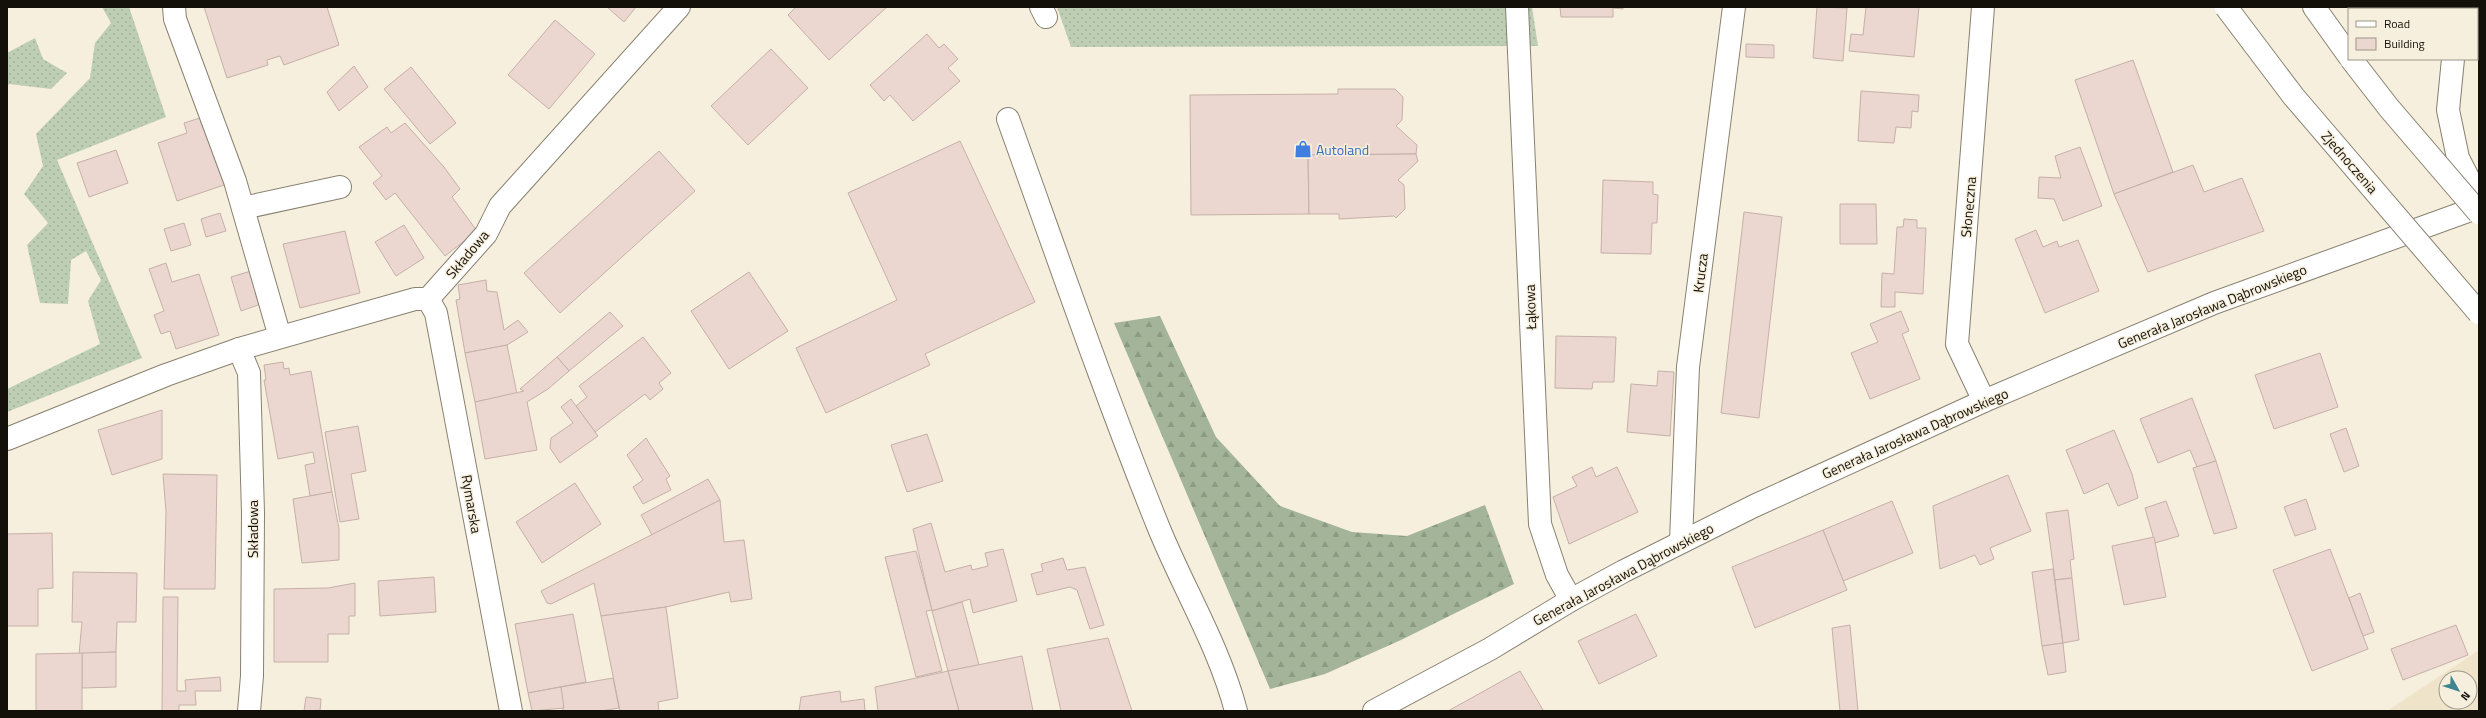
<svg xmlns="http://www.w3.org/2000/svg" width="2486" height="718" font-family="'Titillium Web',sans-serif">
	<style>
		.built { fill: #efe4ca; fill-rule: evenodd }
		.grass { fill: url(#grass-dots) }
		.forest { fill: url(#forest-firs) }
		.building { fill: #ecd7d0; stroke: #c5b0a9 }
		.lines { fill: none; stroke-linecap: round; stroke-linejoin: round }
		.lane-casing { stroke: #888170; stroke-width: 24 }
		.street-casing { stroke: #888170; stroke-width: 24 }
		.secondary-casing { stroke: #888170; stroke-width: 24 }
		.lane { stroke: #fff; stroke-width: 22 }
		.street { stroke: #fff; stroke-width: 22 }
		.secondary { stroke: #fff; stroke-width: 22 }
		.secondary-bridge-casing { stroke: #888170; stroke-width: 24; stroke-linecap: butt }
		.secondary-bridge { stroke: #fff; stroke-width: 22 }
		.labels { text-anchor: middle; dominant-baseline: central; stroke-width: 3; stroke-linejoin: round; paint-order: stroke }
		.shop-label { font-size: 14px; fill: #366cbe; stroke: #f7efdd; text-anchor: start }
		.street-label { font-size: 14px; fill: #13100a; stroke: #f7efdd }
	</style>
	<defs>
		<pattern id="grass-dots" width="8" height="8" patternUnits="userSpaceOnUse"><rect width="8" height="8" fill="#beceb5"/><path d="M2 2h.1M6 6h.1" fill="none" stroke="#a2b09a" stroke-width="1.8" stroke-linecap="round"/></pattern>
		<pattern id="forest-firs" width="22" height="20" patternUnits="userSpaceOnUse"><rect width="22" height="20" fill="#a3b499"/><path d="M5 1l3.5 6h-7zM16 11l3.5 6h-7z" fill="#8b9a82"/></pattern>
	</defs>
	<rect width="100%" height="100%" fill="#f7efdd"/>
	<!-- built -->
	<path class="built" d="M2479 650V711H2387ZM2446 678H2470V702H2446Z"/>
	<!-- grass -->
	<g class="grass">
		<polygon points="102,7 129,7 166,117 57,160 142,358 7,412 7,389 100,344 88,301 101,280 86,251 71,260 68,304 40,303 27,245 48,223 24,194 43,166 36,134 90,78 95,43 111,23"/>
		<polygon points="1057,7 1532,7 1538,46 1071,47"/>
		<polygon points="35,38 43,59 67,73 51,89 9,84 7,87 7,53"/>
	</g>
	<!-- forest -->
	<polygon class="forest" points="1160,316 1216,437 1280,506 1352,532 1407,536 1485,505 1514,584 1401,640 1325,674 1270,689 1114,323"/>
	<!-- building -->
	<g class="building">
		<polygon points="204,7 327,7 339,45 284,65 280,56 267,60 268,65 227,78"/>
		<polygon points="607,7 636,7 624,22"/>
		<polygon points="796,7 887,7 829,60 788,15"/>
		<polygon points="1560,7 1623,7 1623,9 1613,8 1613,17 1561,17"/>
		<polygon points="1817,7 1847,8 1843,61 1813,58"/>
		<polygon points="1866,7 1919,7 1914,57 1849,51 1851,34 1863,35"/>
		<polygon points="555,20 595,54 549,109 508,75"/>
		<polygon points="927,34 939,48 944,44 958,59 948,68 960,81 913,121 890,95 884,101 870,85"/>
		<polygon points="1746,44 1774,45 1774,58 1746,57"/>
		<polygon points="771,49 808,88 748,145 711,106"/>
		<polygon points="2133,60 2173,172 2114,194 2075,80"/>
		<polygon points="354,66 368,87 339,111 327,92"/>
		<polygon points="411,67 456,123 430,144 384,89"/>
		<polygon points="1338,89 1395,89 1403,97 1402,120 1396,126 1417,145 1416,154 1308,155 1309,214 1191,215 1190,95 1338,94"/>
		<polygon points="1861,91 1919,95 1918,112 1912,111 1911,128 1896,127 1894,143 1858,141"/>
		<polygon points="200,118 203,128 208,126 227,184 177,201 158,143 187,133 184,123"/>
		<polygon points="405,123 444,167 460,189 452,197 477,231 445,256 395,193 386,200 373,183 382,176 359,147 387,127 391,133"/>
		<polygon points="960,141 1035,302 925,354 930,365 826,413 796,348 897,300 848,193"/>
		<polygon points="2080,147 2102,206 2063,221 2054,199 2038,198 2039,177 2061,178 2055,156"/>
		<polygon points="116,150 128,183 89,197 77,163"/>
		<polygon points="659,151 695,191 560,313 524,273"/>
		<polygon points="1416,154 1418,161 1398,180 1404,185 1405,209 1396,218 1394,216 1339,219 1339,214 1309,214 1308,155"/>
		<polygon points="2193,165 2204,192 2242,178 2264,231 2148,272 2114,194"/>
		<polygon points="1603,180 1653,182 1653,194 1658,195 1657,223 1652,223 1651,254 1601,253"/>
		<polygon points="1840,204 1876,204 1877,244 1840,244"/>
		<polygon points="1744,212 1782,217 1759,418 1721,413"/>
		<polygon points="220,213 226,231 206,237 201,219"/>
		<polygon points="1904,219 1917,220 1917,228 1926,228 1923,294 1895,292 1895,307 1881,307 1882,273 1894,274 1897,227 1903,227"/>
		<polygon points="184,223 191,245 171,251 164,229"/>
		<polygon points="404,225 424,258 396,276 375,242"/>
		<polygon points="2036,230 2043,247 2057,241 2059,247 2078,240 2099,291 2045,313 2015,239"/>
		<polygon points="345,231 360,293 300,308 283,244"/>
		<polygon points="166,263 172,282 199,274 219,335 176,349 170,331 161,334 154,315 164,311 149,269"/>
		<polygon points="251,271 261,304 241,311 231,277"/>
		<polygon points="749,272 788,331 729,369 691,311"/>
		<polygon points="486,280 487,291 497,292 504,330 518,320 528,332 507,345 465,353 456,300 460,299 458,285"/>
		<polygon points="1901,311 1909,331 1902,334 1920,379 1870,399 1851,353 1878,342 1870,324"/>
		<polygon points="610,312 623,326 569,371 557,357"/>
		<polygon points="1556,336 1616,337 1614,382 1593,382 1592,389 1555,388"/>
		<polygon points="643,337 671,373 659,383 663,389 650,400 645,394 595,432 576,406 587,397 579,386"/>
		<polygon points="507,345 517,394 475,402 465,353"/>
		<polygon points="2320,353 2338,407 2274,429 2255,375"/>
		<polygon points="557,357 569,371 548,389 527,402 537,450 485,459 475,402 524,391 520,389"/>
		<polygon points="283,362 284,369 289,368 290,375 311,371 332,492 310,496 305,465 315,463 313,452 278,459 264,380 266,380 264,365"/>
		<polygon points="1658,371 1674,372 1670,436 1627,432 1631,384 1657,386"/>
		<polygon points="2192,398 2216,461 2197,467 2190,450 2158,463 2140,419"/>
		<polygon points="571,399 598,436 560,463 550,448 551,438 573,423 561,407"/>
		<polygon points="162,410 162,459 112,475 98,430"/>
		<polygon points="358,426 366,471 351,474 359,519 340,522 325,432"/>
		<polygon points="2346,428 2359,466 2344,472 2330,434"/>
		<polygon points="2114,430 2132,474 2138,498 2118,506 2108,483 2084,494 2066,450"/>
		<polygon points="927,434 943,481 907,492 891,445"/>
		<polygon points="646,438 670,476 666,479 671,490 643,504 633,487 643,480 627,455"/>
		<polygon points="2216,461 2237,528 2214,534 2193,468"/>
		<polygon points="1592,467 1596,477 1617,467 1638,512 1569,544 1553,497 1577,486 1572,477"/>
		<polygon points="163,474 217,475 215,589 164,589 166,512"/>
		<polygon points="2008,475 2031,531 1990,548 1994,559 1980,565 1975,555 1940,569 1933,506"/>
		<polygon points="708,479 720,500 652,535 641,515"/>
		<polygon points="575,483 601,524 542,563 516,522"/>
		<polygon points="332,492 339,529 339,560 302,563 293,499"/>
		<polygon points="2306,499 2316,529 2295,536 2284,507"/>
		<polygon points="720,500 724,542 744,540 752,599 731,602 729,592 666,607 601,616 594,583 551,604 547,603 541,591"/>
		<polygon points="1892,501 1913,553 1843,581 1823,530"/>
		<polygon points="2166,501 2179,536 2155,543 2145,508"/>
		<polygon points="2068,510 2074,559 2070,560 2072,578 2055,580 2046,513"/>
		<polygon points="931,523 945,572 971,565 972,570 988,566 985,553 1003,549 1017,601 973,613 970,599 932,611 913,529"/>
		<polygon points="1823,530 1847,590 1755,628 1732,567"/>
		<polygon points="52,533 53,588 38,589 38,626 7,626 7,534"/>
		<polygon points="2154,537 2166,597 2124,605 2112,546"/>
		<polygon points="2330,549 2368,649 2312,671 2273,570"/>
		<polygon points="916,551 932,610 926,611 942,671 916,677 885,557"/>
		<polygon points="1063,558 1067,570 1085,567 1104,625 1090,629 1077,590 1070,587 1037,595 1031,574 1043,571 1041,564"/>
		<polygon points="2053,569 2063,643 2042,646 2032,572"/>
		<polygon points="73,572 137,573 136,622 117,622 116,652 79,654 82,622 72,622"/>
		<polygon points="434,577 436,612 380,616 378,581"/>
		<polygon points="2072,578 2079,640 2063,643 2055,580"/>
		<polygon points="355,583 355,616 349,616 349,634 328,634 328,662 274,662 274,589 328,588"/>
		<polygon points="2360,593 2374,632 2363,636 2349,598"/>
		<polygon points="163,597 178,597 177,691 186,691 185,680 220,677 221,691 195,691 196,705 179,705 179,711 162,711"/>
		<polygon points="962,602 979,665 948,671 932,611"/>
		<polygon points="666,607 678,698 658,702 659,711 620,711 601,616"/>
		<polygon points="573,614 586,682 528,693 515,624"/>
		<polygon points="1636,614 1657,656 1599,684 1578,641"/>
		<polygon points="1850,625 1858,711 1840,711 1832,628"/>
		<polygon points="2456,625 2468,655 2403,680 2391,649"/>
		<polygon points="1108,638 1132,711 1061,711 1047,649"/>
		<polygon points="2063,643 2066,672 2048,675 2042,646"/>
		<polygon points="116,652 116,687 82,688 82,653"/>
		<polygon points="82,653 82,711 36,711 36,654"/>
		<polygon points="1022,656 1033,711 959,711 948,671"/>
		<polygon points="948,671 959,711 878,711 875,687"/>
		<polygon points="1520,671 1543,710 1541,711 1448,711"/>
		<polygon points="613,678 619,708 601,711 563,711 561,687"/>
		<polygon points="561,687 564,708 532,711 528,693"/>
		<polygon points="840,691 841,702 864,699 865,711 799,711 801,697"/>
		<polygon points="306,697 321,699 320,711 304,711"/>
	</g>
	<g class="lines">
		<!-- lane casing -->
		<g class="lane-casing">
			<g id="lane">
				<polyline points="174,7 175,19 235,181 280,337"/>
				<path d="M1008 119C1057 255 1104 392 1158 526 1183 588 1219 646 1236 711"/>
				<polyline points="243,208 340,187"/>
			</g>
		</g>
		<!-- street casing -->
		<g class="street-casing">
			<g id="street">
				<polyline points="1041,7 1046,17"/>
				<polyline points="1517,7 1540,524 1557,575 1571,600"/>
				<polyline points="1983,7 1957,344 1984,401"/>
				<polyline points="2457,9 2457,7"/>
				<polyline points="2453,59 2448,110 2458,158 2479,199"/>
				<polyline points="428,299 436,313 511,711"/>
				<polyline points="239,349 249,373 253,513 252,676 249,711"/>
				<polyline points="7,439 166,375 239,349 415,299 428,299 486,234 500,206 679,7"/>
				<polyline points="1681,541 1688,367 1734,7"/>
				<polyline points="1374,711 1490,649 1571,600 1624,571 1754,506 1984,401 2214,303 2479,207"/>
			</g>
		</g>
		<!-- secondary casing -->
		<g class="secondary-casing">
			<polyline id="secondary" points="2314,7 2349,56"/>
		</g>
		<!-- lane -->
		<use href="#lane" class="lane"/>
		<!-- street -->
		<use href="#street" class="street"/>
		<!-- secondary -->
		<use href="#secondary" class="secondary"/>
		<!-- secondary-bridge casing -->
		<g class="secondary-bridge-casing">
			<g id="secondary-bridge">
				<polyline points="2226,7 2294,97 2479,313"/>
				<polyline points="2351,59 2389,108 2479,213"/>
			</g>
		</g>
		<!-- secondary-bridge -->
		<use href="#secondary-bridge" class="secondary-bridge"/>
	</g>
	<!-- icons -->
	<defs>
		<g id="shop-bare" transform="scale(1.38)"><path d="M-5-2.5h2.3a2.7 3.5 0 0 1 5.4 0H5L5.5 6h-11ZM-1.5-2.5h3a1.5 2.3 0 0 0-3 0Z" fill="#3f7fe0" stroke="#f7efdd" stroke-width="2.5" paint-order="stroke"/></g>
	</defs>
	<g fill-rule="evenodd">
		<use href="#shop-bare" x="1303" y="149"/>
	</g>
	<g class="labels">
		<!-- shop labels -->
		<g class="shop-label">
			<text x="1316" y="149">Autoland</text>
		</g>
		<!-- street labels -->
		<g class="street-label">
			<text transform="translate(2350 162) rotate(49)">Zjednoczenia</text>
			<text transform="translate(1968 207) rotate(-85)">Słoneczna</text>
			<text transform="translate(467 254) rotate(-50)">Składowa</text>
			<text transform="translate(1700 273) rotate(-83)">Krucza</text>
			<text transform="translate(2212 306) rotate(-22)">Generała Jarosława Dąbrowskiego</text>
			<text transform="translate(1530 307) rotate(-92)">Łąkowa</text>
			<text transform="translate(1915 433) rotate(-24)">Generała Jarosława Dąbrowskiego</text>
			<text transform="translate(472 504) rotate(80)">Rymarska</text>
			<text transform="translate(252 529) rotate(-90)">Składowa</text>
			<text transform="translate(1623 574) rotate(-28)">Generała Jarosława Dąbrowskiego</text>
		</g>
	</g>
	<!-- border -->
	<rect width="2486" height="718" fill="none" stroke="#13100a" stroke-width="16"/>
	<!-- legend -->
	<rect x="2348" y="8" width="130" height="52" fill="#f7efdd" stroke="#9c9689"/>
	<rect x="2356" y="21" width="20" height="6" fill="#ffffff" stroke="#9c9689"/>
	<text x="2384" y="28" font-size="12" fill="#13100a">Road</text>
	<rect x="2356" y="38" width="20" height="12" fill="#ecd7d0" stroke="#9c9689"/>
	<text x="2384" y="48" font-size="12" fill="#13100a">Building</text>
	<!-- north arrow -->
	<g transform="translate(2458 690) rotate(129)"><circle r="19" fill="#f7efdd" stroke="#9c9689"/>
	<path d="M0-3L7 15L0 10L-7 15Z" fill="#3f8590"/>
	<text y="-6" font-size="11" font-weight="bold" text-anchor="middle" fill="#13100a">N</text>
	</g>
</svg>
